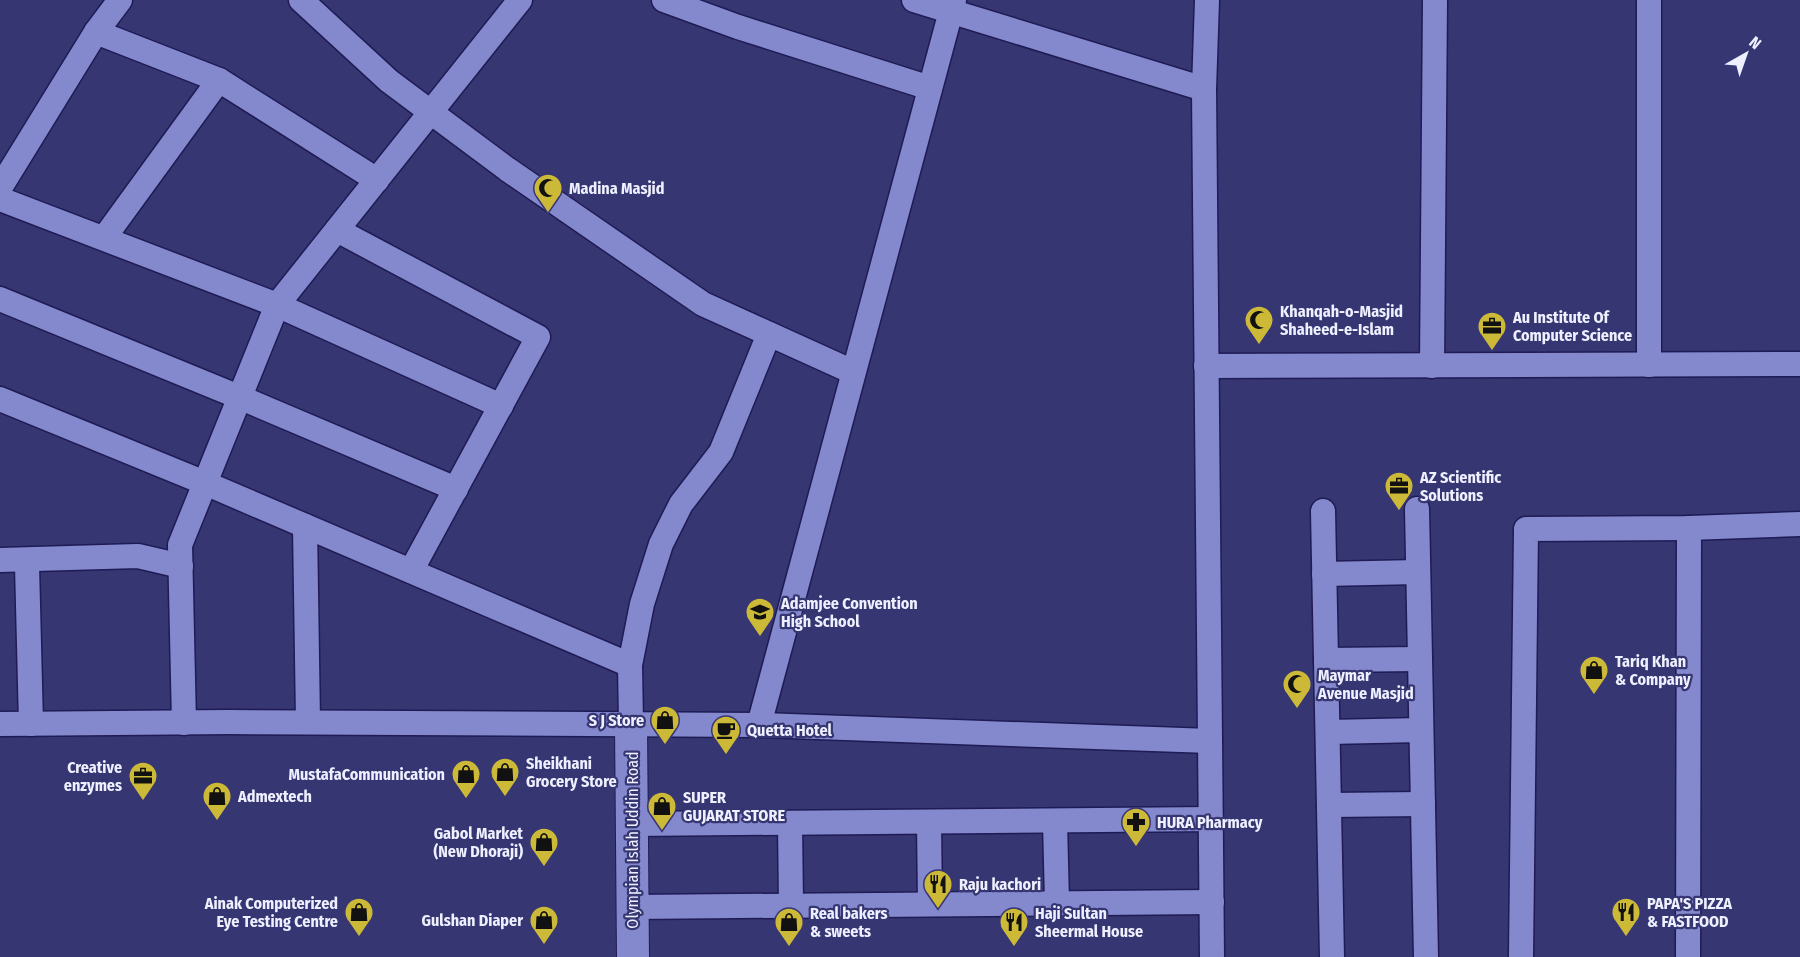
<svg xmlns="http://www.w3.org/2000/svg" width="1800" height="957" font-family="'Fira Sans Condensed',sans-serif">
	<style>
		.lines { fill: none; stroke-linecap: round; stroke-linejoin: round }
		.minor-casing { stroke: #1f1b55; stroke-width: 27 }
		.tertiary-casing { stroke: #1f1b55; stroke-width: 34 }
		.minor { stroke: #8489cd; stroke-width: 24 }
		.tertiary { stroke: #8489cd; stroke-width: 32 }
		.labels { text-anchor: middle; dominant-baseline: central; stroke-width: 4.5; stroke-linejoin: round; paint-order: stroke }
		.poi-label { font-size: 16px; font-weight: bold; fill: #eef0ff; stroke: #363673; text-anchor: start }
		.street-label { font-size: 16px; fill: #eef0ff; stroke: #363673 }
	</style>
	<rect width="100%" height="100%" fill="#363673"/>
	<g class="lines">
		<!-- minor casing -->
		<g class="minor-casing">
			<g id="minor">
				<polyline points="301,0 389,81 507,169 703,304 853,372"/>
				<polyline points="664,0 738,27 930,88"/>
				<polyline points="914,0 1204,89"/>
				<polyline points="1207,0 1204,89 1212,957"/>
				<polyline points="96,32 219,80 377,180"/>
				<polyline points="0,188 96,32 120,0"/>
				<polyline points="0,199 277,305 501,406"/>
				<polyline points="337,230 538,337 411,571"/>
				<polyline points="104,238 219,80"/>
				<polyline points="0,299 239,397 456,489"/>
				<polyline points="1649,365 1649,0"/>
				<polyline points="1206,366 1800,364"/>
				<polyline points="1432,366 1435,0"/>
				<polyline points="0,399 205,483 630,665 631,724"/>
				<polyline points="1417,509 1426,957"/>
				<polyline points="1323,511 1332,957"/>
				<polyline points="305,526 308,722"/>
				<polyline points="0,560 138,556 181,566"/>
				<polyline points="27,565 31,724"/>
				<polyline points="1324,574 1418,572"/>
				<polyline points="1326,660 1420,659"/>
				<polyline points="630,665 642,604 661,544 681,504 721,452 769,334"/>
				<polyline points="184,723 180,545 277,305 520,0"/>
				<polyline points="0,724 229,722 759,725 1210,741"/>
				<polyline points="759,725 954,0"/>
				<polyline points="1328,732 1421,730"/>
				<polyline points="1329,805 1423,804"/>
				<polyline points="1055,821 1057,903"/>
				<polyline points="929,822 930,904"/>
				<polyline points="790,823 791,905"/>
				<polyline points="632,824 1211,819"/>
				<polyline points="632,907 1212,902"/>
				<polyline points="1521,957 1526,529 1689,528 1800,524"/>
				<polyline points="1688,957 1689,528"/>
			</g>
		</g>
		<!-- tertiary casing -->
		<g class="tertiary-casing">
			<polyline id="tertiary" points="631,724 633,957"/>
		</g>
		<!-- minor -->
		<use href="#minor" class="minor"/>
		<!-- tertiary -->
		<use href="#tertiary" class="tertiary"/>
	</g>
	<!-- icons -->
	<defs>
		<g id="mosque-pin" transform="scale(1.5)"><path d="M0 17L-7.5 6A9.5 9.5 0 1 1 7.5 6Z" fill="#cdb938" stroke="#363673"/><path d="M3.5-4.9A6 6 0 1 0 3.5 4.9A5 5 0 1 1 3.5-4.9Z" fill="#111"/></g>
		<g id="office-pin" transform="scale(1.5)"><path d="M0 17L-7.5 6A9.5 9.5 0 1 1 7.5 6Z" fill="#cdb938" stroke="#363673"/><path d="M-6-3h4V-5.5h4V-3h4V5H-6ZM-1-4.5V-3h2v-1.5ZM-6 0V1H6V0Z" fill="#111"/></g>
		<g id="school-pin" transform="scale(1.5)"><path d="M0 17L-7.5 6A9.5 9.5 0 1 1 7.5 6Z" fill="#cdb938" stroke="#363673"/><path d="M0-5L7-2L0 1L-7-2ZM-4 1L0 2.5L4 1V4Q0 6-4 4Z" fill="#111"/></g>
		<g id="shop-pin" transform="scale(1.5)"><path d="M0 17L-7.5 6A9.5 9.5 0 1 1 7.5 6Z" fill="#cdb938" stroke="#363673"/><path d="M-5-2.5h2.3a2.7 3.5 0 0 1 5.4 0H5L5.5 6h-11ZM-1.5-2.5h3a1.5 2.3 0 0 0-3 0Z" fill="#111"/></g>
		<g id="cafe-pin" transform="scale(1.5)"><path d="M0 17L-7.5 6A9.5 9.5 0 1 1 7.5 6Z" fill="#cdb938" stroke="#363673"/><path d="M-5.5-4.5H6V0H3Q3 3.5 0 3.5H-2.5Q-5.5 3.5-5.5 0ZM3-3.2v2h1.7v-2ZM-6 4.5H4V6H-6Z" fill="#111"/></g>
		<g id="pharmacy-pin" transform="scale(1.5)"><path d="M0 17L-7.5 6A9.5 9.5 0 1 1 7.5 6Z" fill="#cdb938" stroke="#363673"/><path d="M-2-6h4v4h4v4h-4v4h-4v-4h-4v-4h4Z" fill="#111"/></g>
		<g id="restaurant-pin" transform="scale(1.5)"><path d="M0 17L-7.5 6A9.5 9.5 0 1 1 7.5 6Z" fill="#cdb938" stroke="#363673"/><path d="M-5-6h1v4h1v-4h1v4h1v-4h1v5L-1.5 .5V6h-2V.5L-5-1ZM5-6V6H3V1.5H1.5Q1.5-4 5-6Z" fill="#111"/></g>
	</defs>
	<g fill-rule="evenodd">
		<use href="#mosque-pin" x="548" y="188"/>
		<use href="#mosque-pin" x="1259" y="320"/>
		<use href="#office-pin" x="1492" y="326"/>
		<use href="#office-pin" x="1399" y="486"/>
		<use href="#school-pin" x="760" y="612"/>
		<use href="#shop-pin" x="1594" y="670"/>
		<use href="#mosque-pin" x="1297" y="684"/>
		<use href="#shop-pin" x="665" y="720"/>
		<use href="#cafe-pin" x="726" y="730"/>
		<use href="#shop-pin" x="505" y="772"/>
		<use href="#shop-pin" x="466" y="774"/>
		<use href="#office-pin" x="143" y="776"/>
		<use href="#shop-pin" x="217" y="796"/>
		<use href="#shop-pin" x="662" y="806"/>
		<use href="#pharmacy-pin" x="1136" y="822"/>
		<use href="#shop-pin" x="544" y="842"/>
		<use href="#restaurant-pin" x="938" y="884"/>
		<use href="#shop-pin" x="359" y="912"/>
		<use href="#restaurant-pin" x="1626" y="912"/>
		<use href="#shop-pin" x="544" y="920"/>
		<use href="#shop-pin" x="789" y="922"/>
		<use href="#restaurant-pin" x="1014" y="922"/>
	</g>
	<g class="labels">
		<!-- poi labels -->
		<g class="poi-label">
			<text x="569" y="188">Madina Masjid</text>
			<text x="1280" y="311">Khanqah-o-Masjid<tspan x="1280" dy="18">Shaheed-e-Islam</tspan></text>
			<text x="1513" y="317">Au Institute Of<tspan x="1513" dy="18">Computer Science</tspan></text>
			<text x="1420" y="477">AZ Scientific<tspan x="1420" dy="18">Solutions</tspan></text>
			<text x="781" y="603">Adamjee Convention<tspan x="781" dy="18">High School</tspan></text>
			<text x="1615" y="661">Tariq Khan<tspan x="1615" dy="18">&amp; Company</tspan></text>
			<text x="1318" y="675">Maymar<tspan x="1318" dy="18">Avenue Masjid</tspan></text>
			<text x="644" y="720" text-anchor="end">S J Store</text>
			<text x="747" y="730">Quetta Hotel</text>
			<text x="526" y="763">Sheikhani<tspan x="526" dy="18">Grocery Store</tspan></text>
			<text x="122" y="767" text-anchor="end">Creative<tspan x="122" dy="18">enzymes</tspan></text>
			<text x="445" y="774" text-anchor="end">MustafaCommunication</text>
			<text x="238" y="796">Admextech</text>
			<text x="683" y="797">SUPER<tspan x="683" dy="18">GUJARAT STORE</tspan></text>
			<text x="1157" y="822">HURA Pharmacy</text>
			<text x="523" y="833" text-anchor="end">Gabol Market<tspan x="523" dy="18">(New Dhoraji)</tspan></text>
			<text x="959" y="884">Raju kachori</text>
			<text x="338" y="903" text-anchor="end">Ainak Computerized<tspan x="338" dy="18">Eye Testing Centre</tspan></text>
			<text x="1647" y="903">PAPA'S PIZZA<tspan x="1647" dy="18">&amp; FASTFOOD</tspan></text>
			<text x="810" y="913">Real bakers<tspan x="810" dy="18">&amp; sweets</tspan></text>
			<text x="1035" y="913">Haji Sultan<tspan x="1035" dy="18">Sheermal House</tspan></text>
			<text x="523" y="920" text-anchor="end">Gulshan Diaper</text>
		</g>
		<!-- street labels -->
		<g class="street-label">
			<text transform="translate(632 840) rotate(-90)">Olympian Islah Uddin Road</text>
		</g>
	</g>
	<!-- north arrow -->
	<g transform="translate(1746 54) rotate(40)" stroke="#363673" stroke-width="4.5" paint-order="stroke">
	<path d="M0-4.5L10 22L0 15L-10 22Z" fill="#eef0ff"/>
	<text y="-9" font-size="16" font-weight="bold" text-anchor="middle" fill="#eef0ff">N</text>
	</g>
</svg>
